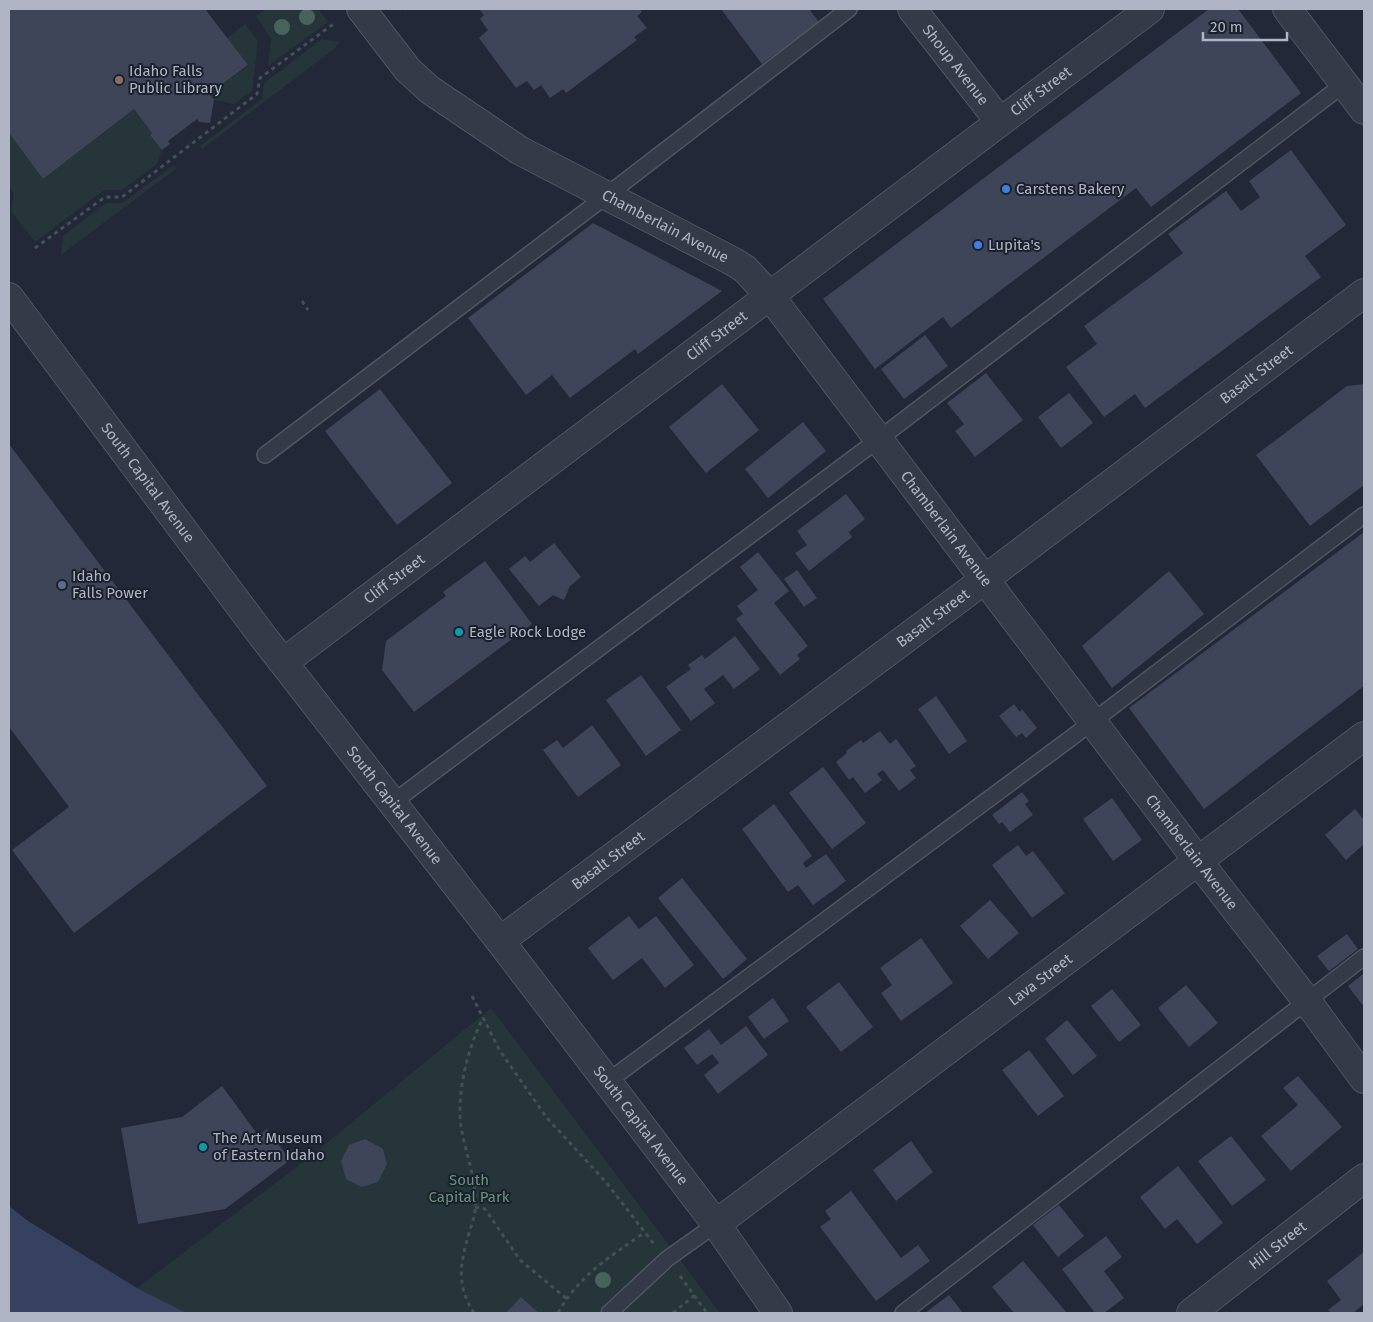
<svg xmlns="http://www.w3.org/2000/svg" width="1373" height="1322" font-family="'Fira Sans',sans-serif">
	<style>
		.green { fill: #25353a }
		.water { fill: #36415f }
		.building { fill: #3e4558 }
		.lines { fill: none; stroke-linecap: round; stroke-linejoin: round }
		.service-casing { stroke: #505563; stroke-width: 18 }
		.minor-casing { stroke: #505563; stroke-width: 30 }
		.tertiary-casing { stroke: #505563; stroke-width: 30 }
		.path { stroke: #415156; stroke-width: 3; stroke-dasharray: 4 4; stroke-linecap: butt }
		.service { stroke: #353a48; stroke-width: 15 }
		.minor { stroke: #353a48; stroke-width: 28 }
		.tertiary { stroke: #353a48; stroke-width: 28 }
		.tree { fill: #48635c }
		.education-dot { fill: #8d6e63; stroke: #1b202d; stroke-width: 2 }
		.shop-dot { fill: #3f7fe0; stroke: #1b202d; stroke-width: 2 }
		.service-dot { fill: #5c6f8a; stroke: #1b202d; stroke-width: 2 }
		.culture-dot { fill: #0f9aa8; stroke: #1b202d; stroke-width: 2 }
		.labels { text-anchor: middle; dominant-baseline: central; stroke-width: 4; stroke-linejoin: round; paint-order: stroke }
		.street-label { font-size: 15px; fill: #b0b5c5; stroke: #1b202d }
		.poi-label { font-size: 15px; fill: #b0b5c5; stroke: #1b202d; text-anchor: start }
		.park-label { font-size: 15px; fill: #689479; stroke: #1b202d }
	</style>
	<rect width="100%" height="100%" fill="#222838"/>
	<!-- green -->
	<g class="green">
		<polygon points="265,9 318,9 328,22 268,66 271,39 256,16"/>
		<polygon points="245,24 258,41 252,91 234,104 214,100 209,94 248,66 227,38"/>
		<polygon points="322,39 340,42 334,49 202,149 200,146 262,99 264,83"/>
		<polygon points="134,109 152,133 150,135 162,150 157,164 122,190 104,190 35,242 11,211 14,194 9,186 9,133 43,179"/>
		<polygon points="174,165 177,168 61,255 63,236 106,203 122,203"/>
		<polygon points="491,1008 720,1313 187,1313 137,1288 306,1160"/>
	</g>
	<!-- water -->
	<polygon class="water" points="9,1206 28,1221 137,1288 187,1313 9,1313"/>
	<!-- building -->
	<g class="building">
		<polygon points="9,9 205,9 248,65 209,94 214,100 210,123 199,122 197,119 168,141 170,144 162,150 150,135 152,133 134,109 43,179 9,133"/>
		<polygon points="479,9 640,9 642,12 637,16 647,28 634,37 637,40 566,93 563,89 550,98 541,85 534,90 527,81 516,88 479,38 488,30 480,19 484,15"/>
		<polygon points="721,9 809,9 819,22 762,64"/>
		<polygon points="1209,9 1238,9 1301,93 1151,207 1136,188 951,328 943,317 875,369 823,299"/>
		<polygon points="1291,150 1346,225 1305,256 1321,277 1145,408 1135,394 1104,417 1066,367 1097,344 1084,326 1183,253 1168,234 1226,191 1241,211 1260,197 1249,181"/>
		<polygon points="593,223 722,291 638,354 635,349 570,398 552,375 526,395 468,318"/>
		<polygon points="925,335 948,366 904,399 881,369"/>
		<polygon points="986,373 1023,420 975,457 955,431 964,424 947,403"/>
		<polygon points="722,384 759,430 706,473 669,427"/>
		<polygon points="1364,384 1364,485 1310,526 1256,455 1347,386"/>
		<polygon points="380,389 452,483 397,525 325,431"/>
		<polygon points="1069,393 1093,423 1061,448 1038,417"/>
		<polygon points="803,422 826,451 768,498 745,469"/>
		<polygon points="9,444 267,786 74,933 12,850 69,807 9,727"/>
		<polygon points="846,494 865,519 849,532 852,537 809,571 795,553 807,545 797,531"/>
		<polygon points="1364,532 1364,686 1204,809 1129,708"/>
		<polygon points="554,543 581,577 570,586 564,600 553,595 539,606 509,569 525,556 530,562"/>
		<polygon points="758,552 789,591 774,603 808,646 797,655 800,659 780,675 736,619 743,614 737,606 758,590 740,567"/>
		<polygon points="485,561 532,624 414,712 382,670 386,641 446,596 443,592"/>
		<polygon points="797,570 817,598 804,607 784,579"/>
		<polygon points="1169,571 1204,614 1112,688 1082,646"/>
		<polygon points="735,636 760,669 734,689 723,675 704,689 715,703 691,721 666,687 691,669 688,665 702,655 705,659"/>
		<polygon points="641,675 681,730 646,756 606,700"/>
		<polygon points="936,696 967,741 949,754 918,709"/>
		<polygon points="1014,704 1020,712 1022,709 1037,728 1026,738 1022,733 1016,737 999,716"/>
		<polygon points="592,725 621,765 578,797 543,750 557,740 563,748"/>
		<polygon points="880,731 890,744 896,739 916,766 910,770 916,778 899,791 883,770 877,774 882,780 865,793 853,777 849,780 836,762 847,753 846,751 861,740 863,743"/>
		<polygon points="823,767 866,823 832,849 789,793"/>
		<polygon points="1022,792 1029,801 1025,804 1033,815 1010,832 1002,822 999,824 992,815"/>
		<polygon points="1112,798 1142,840 1113,861 1083,819"/>
		<polygon points="774,804 812,856 803,863 806,868 826,854 846,881 813,905 798,885 788,892 742,829"/>
		<polygon points="1355,809 1364,820 1364,844 1346,860 1325,835"/>
		<polygon points="1018,845 1026,856 1033,851 1065,893 1032,918 992,865"/>
		<polygon points="682,878 747,959 723,979 658,898"/>
		<polygon points="990,900 1019,933 988,959 960,926"/>
		<polygon points="629,916 639,929 656,916 694,965 665,988 642,958 613,980 588,948"/>
		<polygon points="1347,934 1358,949 1329,971 1317,956"/>
		<polygon points="921,938 953,983 901,1021 881,993 892,985 880,968"/>
		<polygon points="1364,973 1364,1007 1348,986"/>
		<polygon points="839,982 873,1027 841,1052 806,1007"/>
		<polygon points="1186,985 1218,1023 1189,1047 1158,1008"/>
		<polygon points="1112,989 1141,1025 1119,1042 1091,1006"/>
		<polygon points="773,998 789,1021 764,1039 748,1017"/>
		<polygon points="1067,1020 1097,1056 1073,1075 1045,1039"/>
		<polygon points="746,1026 768,1055 718,1094 704,1075 719,1063 712,1054 697,1065 684,1048 709,1029 721,1045"/>
		<polygon points="1029,1050 1064,1096 1038,1116 1002,1070"/>
		<polygon points="1298,1076 1342,1127 1291,1171 1261,1136 1298,1105 1283,1088"/>
		<polygon points="222,1086 258,1135 267,1129 290,1160 225,1209 138,1224 121,1128 182,1117"/>
		<polygon points="1231,1136 1266,1180 1232,1206 1198,1161"/>
		<polygon points="365,1139 383,1149 387,1164 378,1182 362,1187 346,1179 341,1161 349,1145"/>
		<polygon points="911,1141 933,1172 896,1201 873,1170"/>
		<polygon points="1178,1166 1223,1223 1197,1244 1177,1219 1165,1229 1140,1197"/>
		<polygon points="851,1191 901,1258 918,1245 930,1261 876,1301 820,1227 831,1219 825,1211"/>
		<polygon points="1059,1205 1084,1236 1058,1257 1033,1225"/>
		<polygon points="1106,1236 1122,1257 1104,1271 1124,1298 1104,1313 1095,1313 1062,1269"/>
		<polygon points="1364,1252 1364,1304 1353,1313 1331,1313 1328,1310 1341,1300 1327,1281"/>
		<polygon points="1023,1261 1067,1313 1014,1313 992,1287"/>
		<polygon points="949,1295 963,1313 925,1313"/>
		<polygon points="521,1297 539,1313 506,1313"/>
	</g>
	<g class="lines">
		<!-- service casing -->
		<g class="service-casing">
			<g id="service">
				<polyline points="265,455 606,196 849,9"/>
				<polyline points="392,803 879,439 1344,84"/>
				<polyline points="607,1082 1071,738 1364,515"/>
				<polyline points="609,1313 667,1259 716,1224"/>
				<polyline points="903,1313 1364,957"/>
			</g>
		</g>
		<!-- minor casing -->
		<g class="minor-casing">
			<g id="minor">
				<path id="s1" d="M912 9 1000 122"/>
				<polyline points="1287,9 1364,110"/>
				<path id="s2" d="M770 296 1198 861 1307 1001 1364 1079"/>
				<path id="s3" d="M500 941 960 598 1364 293"/>
				<path id="s4" d="M716 1224 1364 736"/>
				<path id="s5" d="M1191 1313 1364 1178"/>
			</g>
		</g>
		<!-- tertiary casing -->
		<g class="tertiary-casing">
			<g id="tertiary">
				<path id="s6" d="M361 9 408 70 430 90 519 150 734 262 745 269 770 296"/>
				<path id="s7" d="M9 297 261 634 500 941 716 1224 778 1313"/>
				<path id="s8" d="M284 662 1150 9"/>
			</g>
		</g>
		<!-- path -->
		<g class="path">
			<polyline points="405,9 406,9"/>
			<polyline points="35,248 105,197 122,197 257,94 260,78 336,22"/>
			<polyline points="302,301 308,310"/>
			<polyline points="472,996 500,1051 547,1118 605,1181 654,1244"/>
			<polyline points="475,1207 485,1209 520,1260 567,1299"/>
			<polyline points="680,1276 707,1313"/>
			<path d="M474 1313C456 1285 460 1264 469 1233 471 1226 474 1219 475 1211 478 1186 467 1157 462 1132 455 1097 467 1050 483 1018"/>
			<path d="M558 1313C580 1274 610 1257 645 1232"/>
			<polyline points="673,1313 695,1295"/>
		</g>
		<!-- service -->
		<use href="#service" class="service"/>
		<!-- minor -->
		<use href="#minor" class="minor"/>
		<!-- tertiary -->
		<use href="#tertiary" class="tertiary"/>
	</g>
	<!-- trees -->
	<g class="tree">
		<circle cx="307" cy="17" r="8"/>
		<circle cx="282" cy="27" r="8"/>
		<circle cx="603" cy="1280" r="8"/>
	</g>
	<!-- markers -->
	<circle class="education-dot" cx="119" cy="80" r="5"/>
	<g class="shop-dot">
		<circle cx="1006" cy="189" r="5"/>
		<circle cx="978" cy="245" r="5"/>
	</g>
	<circle class="service-dot" cx="62" cy="585" r="5"/>
	<g class="culture-dot">
		<circle cx="459" cy="632" r="5"/>
		<circle cx="203" cy="1147" r="5"/>
	</g>
	<g class="labels">
		<!-- street labels -->
		<g class="street-label">
			<text stroke="none"><textPath href="#s1" startOffset="71">Shoup Avenue</textPath></text>
			<text stroke="none"><textPath href="#s8" startOffset="948">Cliff Street</textPath></text>
			<text stroke="none"><textPath href="#s6" startOffset="379">Chamberlain Avenue</textPath></text>
			<text stroke="none"><textPath href="#s8" startOffset="542">Cliff Street</textPath></text>
			<text stroke="none"><textPath href="#s3" startOffset="945">Basalt Street</textPath></text>
			<text stroke="none"><textPath href="#s7" startOffset="232">South Capital Avenue</textPath></text>
			<text stroke="none"><textPath href="#s2" startOffset="292">Chamberlain Avenue</textPath></text>
			<text stroke="none"><textPath href="#s8" startOffset="138">Cliff Street</textPath></text>
			<text stroke="none"><textPath href="#s3" startOffset="540">Basalt Street</textPath></text>
			<text stroke="none"><textPath href="#s7" startOffset="638">South Capital Avenue</textPath></text>
			<text stroke="none"><textPath href="#s2" startOffset="698">Chamberlain Avenue</textPath></text>
			<text stroke="none"><textPath href="#s3" startOffset="135">Basalt Street</textPath></text>
			<text stroke="none"><textPath href="#s4" startOffset="406">Lava Street</textPath></text>
			<text stroke="none"><textPath href="#s7" startOffset="1042">South Capital Avenue</textPath></text>
			<text stroke="none"><textPath href="#s5" startOffset="110">Hill Street</textPath></text>
		</g>
		<!-- poi labels -->
		<g class="poi-label">
			<text x="129" y="71">Idaho Falls<tspan x="129" dy="17">Public Library</tspan></text>
			<text x="1016" y="189">Carstens Bakery</text>
			<text x="988" y="245">Lupita's</text>
			<text x="72" y="576">Idaho<tspan x="72" dy="17">Falls Power</tspan></text>
			<text x="469" y="632">Eagle Rock Lodge</text>
			<text x="213" y="1138">The Art Museum<tspan x="213" dy="17">of Eastern Idaho</tspan></text>
		</g>
		<!-- park labels -->
		<g class="park-label">
			<text x="469" y="1180">South<tspan x="469" dy="17">Capital Park</tspan></text>
		</g>
	</g>
	<!-- border -->
	<rect width="1373" height="1322" fill="none" stroke="#b0b5c5" stroke-width="20"/>
	<!-- scale -->
	<path d="M1203 32v8h84v-8" fill="none" stroke="#b0b5c5" stroke-width="2.5"/>
	<text x="1210" y="32" font-size="15" fill="#b0b5c5" stroke="#1b202d" stroke-width="4" paint-order="stroke">20 m</text>
</svg>
